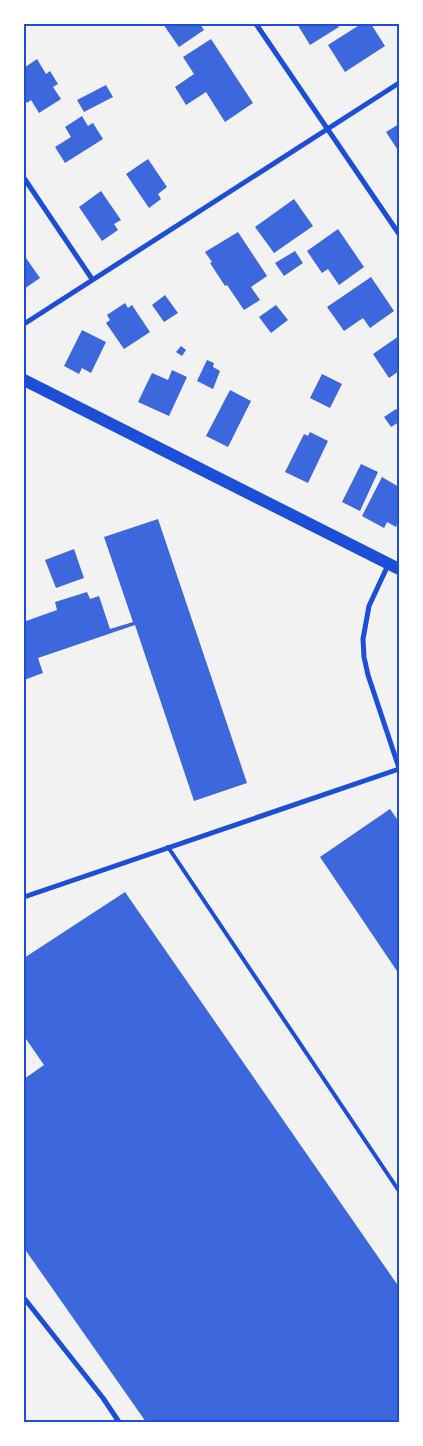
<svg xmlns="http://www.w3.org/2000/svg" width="423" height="1446" font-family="Figtree,sans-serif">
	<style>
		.building { fill: #3d67dc }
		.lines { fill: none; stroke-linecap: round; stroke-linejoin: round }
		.service { stroke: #1d4ed8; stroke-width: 4 }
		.minor { stroke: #1d4ed8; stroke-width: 5 }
		.primary { stroke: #1d4ed8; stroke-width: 12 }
		.neatline { fill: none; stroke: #1d4ed8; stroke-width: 2 }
	</style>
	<rect width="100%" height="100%" fill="#f2f2f2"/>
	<!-- building -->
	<g class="building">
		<polygon points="163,24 200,24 204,30 179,47"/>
		<polygon points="297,24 337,24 339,27 310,45"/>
		<polygon points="361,24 371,24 385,46 345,72 328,45"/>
		<polygon points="211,39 253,103 225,122 206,92 186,105 175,87 194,74 183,57"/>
		<polygon points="37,59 46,74 50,71 58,84 53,87 61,99 39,113 31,100 27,103 24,98 24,68"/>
		<polygon points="106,85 113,97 84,112 77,100"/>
		<polygon points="82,116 88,126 93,123 103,139 65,163 55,147 71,137 65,127"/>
		<polygon points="399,124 399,152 386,132"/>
		<polygon points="148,159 167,187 158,194 161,199 149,208 126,174"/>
		<polygon points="101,191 121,220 114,224 118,230 102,241 79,207"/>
		<polygon points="294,199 313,226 274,253 255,227"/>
		<polygon points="338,229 364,267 339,285 328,269 322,273 307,251"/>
		<polygon points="238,232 267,276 251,287 260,300 244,310 227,285 225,286 210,263 212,262 205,252"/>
		<polygon points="295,251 303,263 284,276 275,263"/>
		<polygon points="26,258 40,278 24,289 24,259"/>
		<polygon points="371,277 394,311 370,328 363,318 344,331 327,307"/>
		<polygon points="165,295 178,313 164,322 152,305"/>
		<polygon points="125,303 128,308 132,305 150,332 124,349 106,323 110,320 107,315"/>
		<polygon points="276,305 288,320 271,333 259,317"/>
		<polygon points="82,330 106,342 91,373 82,368 79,374 64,366"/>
		<polygon points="399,336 399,371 389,378 373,354"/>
		<polygon points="181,346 186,350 182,356 176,352"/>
		<polygon points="207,360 214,363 213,367 220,371 213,389 197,381"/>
		<polygon points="172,370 187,377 169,416 138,402 152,373 168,380"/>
		<polygon points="322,374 342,384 330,408 310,398"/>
		<polygon points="230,390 251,401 228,447 206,436"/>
		<polygon points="396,409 399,413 399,422 391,427 384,417"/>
		<polygon points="310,432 328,441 308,483 285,472 304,434 308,436"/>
		<polygon points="361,464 378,472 360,511 342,502"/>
		<polygon points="382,477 399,487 399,520 396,527 387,522 384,528 362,516"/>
		<polygon points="158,519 247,783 194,801 135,625 38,658 43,673 24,680 24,616 26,621 57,610 55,602 87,592 90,599 99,596 110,629 133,622 104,537"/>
		<polygon points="74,549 84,578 56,588 45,560"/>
		<polygon points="390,809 399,822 399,974 320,857"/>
		<polygon points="125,892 399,1287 399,1422 146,1422 24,1248 24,1079 44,1065 24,1036 24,958"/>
	</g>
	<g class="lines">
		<!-- service -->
		<polyline class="service" points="168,847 399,1191"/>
		<!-- minor -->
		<g class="minor">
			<polyline points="256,24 399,234"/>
			<polyline points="24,178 92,279"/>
			<polyline points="24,324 399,83"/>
			<polyline points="388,565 369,606 363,639 364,657 368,675 399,768"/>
			<polyline points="24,897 399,769"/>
			<polyline points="24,1298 103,1398 119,1422"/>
		</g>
		<!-- primary -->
		<polyline class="primary" points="24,380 399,569"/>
	</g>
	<!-- border -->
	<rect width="423" height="1446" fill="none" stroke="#ffffff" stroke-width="50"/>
	<rect x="25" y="25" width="373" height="1396" class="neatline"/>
</svg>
